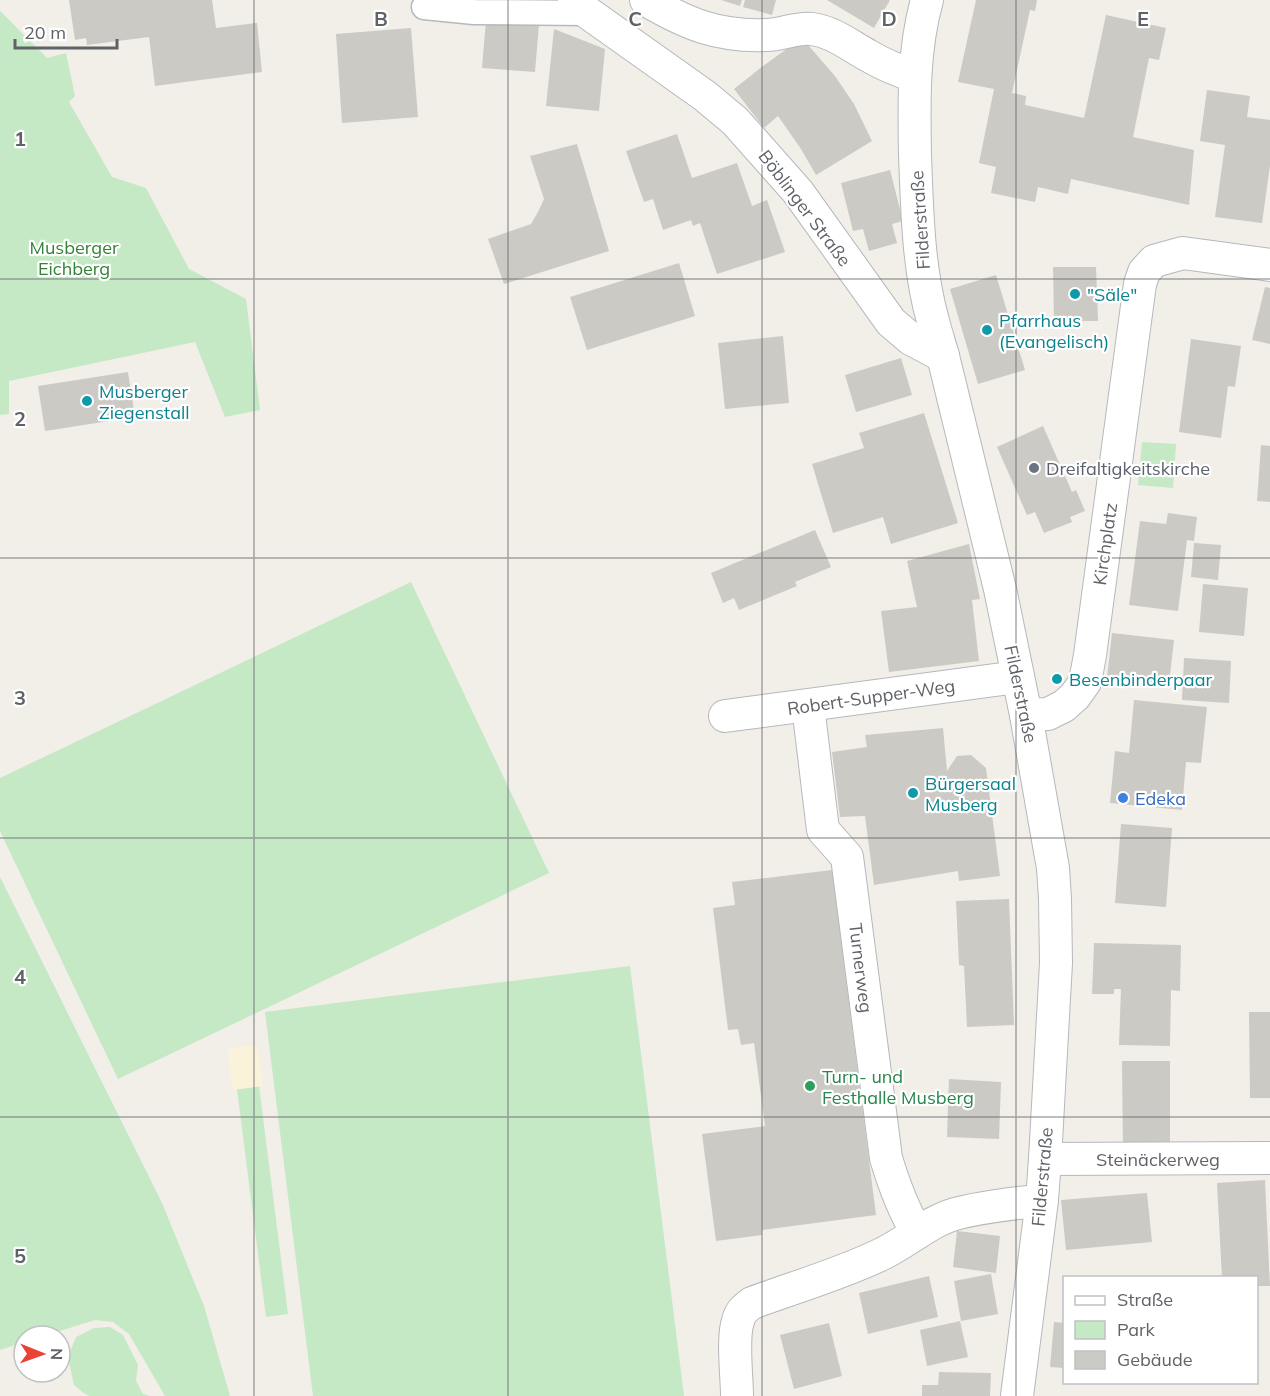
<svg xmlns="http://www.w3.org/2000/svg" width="1270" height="1396" font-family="Mulish,sans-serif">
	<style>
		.green { fill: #c5e8c5 }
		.sand { fill: #fbf3d9 }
		.building { fill: #cccac5 }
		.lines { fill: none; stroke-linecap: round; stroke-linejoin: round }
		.pedestrian-casing { stroke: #b5b8bc; stroke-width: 27 }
		.minor-casing { stroke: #b5b8bc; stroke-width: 34 }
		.pedestrian { stroke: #fff; stroke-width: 24 }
		.minor { stroke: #fff; stroke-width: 32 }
		.grid { fill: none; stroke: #5f6368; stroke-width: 1.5; stroke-opacity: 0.55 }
		.culture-dot { fill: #0f9aa8; stroke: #fff; stroke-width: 2 }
		.worship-dot { fill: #6b7280; stroke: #fff; stroke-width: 2 }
		.shop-dot { fill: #3f7fe0; stroke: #fff; stroke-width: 2 }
		.leisure-dot { fill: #2e9e5b; stroke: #fff; stroke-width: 2 }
		.labels { text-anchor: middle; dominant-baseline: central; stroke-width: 4.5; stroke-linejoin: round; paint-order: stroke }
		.street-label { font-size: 18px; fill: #5f6368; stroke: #fff }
		.park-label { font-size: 18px; fill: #348238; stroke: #fff }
		.culture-label { font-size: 18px; fill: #0d838f; stroke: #fff; text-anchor: start }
		.worship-label { font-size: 18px; fill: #5b616d; stroke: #fff; text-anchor: start }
		.shop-label { font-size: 18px; fill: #366cbe; stroke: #fff; text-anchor: start }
		.leisure-label { font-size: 18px; fill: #27864d; stroke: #fff; text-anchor: start }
		.grid-label { font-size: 20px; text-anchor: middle; font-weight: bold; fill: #5f6368; stroke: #fff; stroke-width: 4.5; stroke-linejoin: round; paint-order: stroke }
	</style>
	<rect width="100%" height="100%" fill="#f1efe8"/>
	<!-- green -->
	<g class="green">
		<polygon points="0,11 47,58 66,53 75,96 69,102 112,177 146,188 189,269 246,299 260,410 225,417 195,342 9,381 9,414 0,415"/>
		<polygon points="1142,442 1176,444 1173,488 1138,485"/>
		<polygon points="411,582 549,873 118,1079 0,831 0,778"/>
		<polygon points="0,877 162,1203 204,1306 230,1396 165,1396 129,1334 113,1322 95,1320 44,1336 24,1336 24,1342 0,1350"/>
		<polygon points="630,966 684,1396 313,1396 265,1012"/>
		<polygon points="259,1086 288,1314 266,1317 237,1089"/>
		<polygon points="110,1327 123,1335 138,1365 136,1381 143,1394 150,1396 90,1396 85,1394 74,1385 68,1357 76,1337 94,1328"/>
	</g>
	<!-- sand -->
	<polygon class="sand" points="257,1045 263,1086 233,1090 228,1049"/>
	<!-- building -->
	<g class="building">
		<polygon points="69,0 212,0 216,28 257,23 262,72 155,86 149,37 87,45 86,38 75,40"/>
		<polygon points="721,0 742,0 740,6"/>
		<polygon points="745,0 776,0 772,15 743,7"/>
		<polygon points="827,0 890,0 874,28"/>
		<polygon points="976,0 1037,0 1035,11 1030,10 1012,93 1026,96 1025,105 1084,118 1106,15 1166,28 1159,60 1149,58 1133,137 1194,150 1189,205 1071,179 1068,194 1038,187 1035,202 991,193 996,167 979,163 994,89 958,82"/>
		<polygon points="486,20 539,24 535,72 482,68"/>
		<polygon points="411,28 418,117 342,123 336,34"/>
		<polygon points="554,29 605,49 599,111 546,106"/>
		<polygon points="802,38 835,76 854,104 872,141 816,175 801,149 778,116 764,128 734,89 763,66"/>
		<polygon points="1207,90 1250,96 1247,117 1270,120 1270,166 1262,223 1215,217 1225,145 1200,141"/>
		<polygon points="677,134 692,178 737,163 752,206 767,200 785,252 717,274 700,223 693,226 691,220 663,230 653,199 644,202 626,151"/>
		<polygon points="577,144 609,251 504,284 488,239 531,224 538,212 544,199 530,156"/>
		<polygon points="890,170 903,221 892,224 897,243 869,251 863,229 853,231 841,183"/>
		<polygon points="679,263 695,316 587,350 570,297"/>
		<polygon points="1053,267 1096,267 1098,321 1054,321"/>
		<polygon points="996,275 1025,370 978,384 950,289"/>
		<polygon points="1265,287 1270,288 1270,344 1252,340"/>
		<polygon points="783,336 789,403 725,409 718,343"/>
		<polygon points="1191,339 1241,346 1235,387 1228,386 1221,438 1179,432"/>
		<polygon points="901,358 912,395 856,412 845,375"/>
		<polygon points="128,372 135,417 45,431 38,386"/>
		<polygon points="924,413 958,523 891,544 883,517 833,533 812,464 864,448 859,433"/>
		<polygon points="1043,426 1072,492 1076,490 1085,511 1070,517 1072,522 1044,533 1035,512 1027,515 997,447"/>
		<polygon points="1261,445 1270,446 1270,502 1257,501"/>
		<polygon points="1168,513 1197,517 1194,541 1187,540 1178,611 1129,605 1140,521 1166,524"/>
		<polygon points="815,530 831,567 795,582 797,586 739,610 734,598 723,603 711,573"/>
		<polygon points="1194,543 1221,545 1218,580 1191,577"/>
		<polygon points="969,544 980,599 972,600 979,661 889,672 881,611 917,607 907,561"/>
		<polygon points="1203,584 1248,588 1244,636 1199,632"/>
		<polygon points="1112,633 1174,640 1169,684 1107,678"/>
		<polygon points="1184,658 1231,661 1229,703 1182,700"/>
		<polygon points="1134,700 1207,707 1201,763 1186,762 1182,810 1110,803 1115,751 1129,753"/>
		<polygon points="943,728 947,771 957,756 971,755 986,768 1000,876 959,881 958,871 874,885 865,816 840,817 832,752 867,747 865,735"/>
		<polygon points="1121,824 1172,828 1166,907 1115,903"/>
		<polygon points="832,870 876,1215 762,1230 762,1235 716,1241 702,1134 765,1126 754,1043 741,1045 738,1029 728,1030 713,908 735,905 732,882"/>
		<polygon points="1009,899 1014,1025 967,1027 964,966 959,965 956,901"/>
		<polygon points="1094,943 1181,945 1180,991 1171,990 1170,1046 1119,1045 1121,989 1114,989 1114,994 1092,994"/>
		<polygon points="1249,1012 1270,1012 1270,1098 1250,1098"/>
		<polygon points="1122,1061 1170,1061 1170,1150 1123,1150"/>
		<polygon points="949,1079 1001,1082 999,1139 947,1137"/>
		<polygon points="1265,1180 1270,1286 1256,1286 1256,1278 1222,1278 1217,1183"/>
		<polygon points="1147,1193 1152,1242 1066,1250 1061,1200"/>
		<polygon points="957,1231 1000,1236 996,1273 953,1267"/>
		<polygon points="991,1274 998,1314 961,1321 954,1281"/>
		<polygon points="929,1276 938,1317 868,1334 859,1293"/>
		<polygon points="960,1321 968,1357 927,1366 920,1330"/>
		<polygon points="1054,1322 1064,1323 1064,1368 1050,1367"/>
		<polygon points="829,1323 842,1376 794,1389 780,1335"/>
		<polygon points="939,1372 991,1373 990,1396 922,1396 922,1385 938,1385"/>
	</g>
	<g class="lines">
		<!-- pedestrian casing -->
		<g class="pedestrian-casing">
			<polyline id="pedestrian" points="424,7 474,12 588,13"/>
		</g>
		<!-- minor casing -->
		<g class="minor-casing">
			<g id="minor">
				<polyline points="574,0 588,13 705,96 735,121 798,192 891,322 911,339 943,356"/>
				<path d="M646 0C687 24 718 37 767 35 782 35 796 27 812 29 834 32 850 46 869 56 884 65 899 71 915 76"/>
				<path d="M927 0C913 50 914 102 915 154 917 209 918 268 933 321 936 333 940 345 943 356L1000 589 1026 715 1053 868 1055 899 1056 963 1045 1159 1042 1200 1017 1396"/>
				<path d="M808 706 823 830 847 857 886 1158C894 1185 903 1209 917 1233"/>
				<polyline points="1026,715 1048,714 1064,706 1075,696 1085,682 1090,655 1140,284 1144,272 1154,261 1183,253 1270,265"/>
				<polyline points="725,716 1017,677"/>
				<polyline points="1045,1159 1270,1158"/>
				<path d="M737 1396C737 1376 732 1338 738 1321 740 1312 745 1308 752 1303 795 1287 841 1274 882 1254 907 1242 928 1222 955 1214 983 1206 1013 1204 1042 1200"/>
			</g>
		</g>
		<!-- pedestrian -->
		<use href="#pedestrian" class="pedestrian"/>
		<!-- minor -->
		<use href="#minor" class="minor"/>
	</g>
	<!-- grid -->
	<path class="grid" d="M254 0V1396M508 0V1396M762 0V1396M1016 0V1396M0 279H1270M0 558H1270M0 838H1270M0 1117H1270"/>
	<!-- markers -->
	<g class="culture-dot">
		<circle cx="1075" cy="294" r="6"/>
		<circle cx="987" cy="330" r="6"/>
		<circle cx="87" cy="401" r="6"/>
		<circle cx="1057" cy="679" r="6"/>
		<circle cx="913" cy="793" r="6"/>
	</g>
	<circle class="worship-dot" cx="1034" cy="468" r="6"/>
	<circle class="shop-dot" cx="1123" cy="798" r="6"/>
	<circle class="leisure-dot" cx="810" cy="1086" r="6"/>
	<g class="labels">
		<!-- street labels -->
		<g class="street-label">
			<text transform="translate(805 208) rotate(53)">Böblinger Straße</text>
			<text transform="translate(920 220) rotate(-94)">Filderstraße</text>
			<text transform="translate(1105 544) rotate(-82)">Kirchplatz</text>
			<text transform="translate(1021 694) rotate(78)">Filderstraße</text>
			<text transform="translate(871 697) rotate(-8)">Robert-Supper-Weg</text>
			<text transform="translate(861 968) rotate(83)">Turnerweg</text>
			<text x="1158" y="1159">Steinäckerweg</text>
			<text transform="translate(1042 1177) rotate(-85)">Filderstraße</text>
		</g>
		<!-- park labels -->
		<g class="park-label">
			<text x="74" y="247">Musberger<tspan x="74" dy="21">Eichberg</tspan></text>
		</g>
		<!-- culture labels -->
		<g class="culture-label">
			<text x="1087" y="294">"Säle"</text>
			<text x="999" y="320">Pfarrhaus<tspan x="999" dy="21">(Evangelisch)</tspan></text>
			<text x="99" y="391">Musberger<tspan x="99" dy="21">Ziegenstall</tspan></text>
			<text x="1069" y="679">Besenbinderpaar</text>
			<text x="925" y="783">Bürgersaal<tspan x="925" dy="21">Musberg</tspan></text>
		</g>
		<!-- worship labels -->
		<g class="worship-label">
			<text x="1046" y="468">Dreifaltigkeitskirche</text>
		</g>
		<!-- shop labels -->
		<g class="shop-label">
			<text x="1135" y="798">Edeka</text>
		</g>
		<!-- leisure labels -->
		<g class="leisure-label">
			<text x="822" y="1076">Turn- und<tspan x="822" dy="21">Festhalle Musberg</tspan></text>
		</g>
	</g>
	<g class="grid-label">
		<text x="381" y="26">B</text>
		<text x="635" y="26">C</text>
		<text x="889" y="26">D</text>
		<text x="1143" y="26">E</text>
		<text x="20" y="146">1</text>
		<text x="20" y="426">2</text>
		<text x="20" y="705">3</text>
		<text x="20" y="984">4</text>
		<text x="20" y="1263">5</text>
	</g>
	<!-- legend -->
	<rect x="1063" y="1276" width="195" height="108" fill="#ffffff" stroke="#bfc1c3" stroke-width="1.5"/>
	<rect x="1075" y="1296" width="30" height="9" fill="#ffffff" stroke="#bfc1c3" stroke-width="1.5"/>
	<text x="1117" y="1306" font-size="18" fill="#5f6368">Straße</text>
	<rect x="1075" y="1321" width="30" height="18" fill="#c5e8c5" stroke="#bfc1c3" stroke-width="1.5"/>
	<text x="1117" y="1336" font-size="18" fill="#5f6368">Park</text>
	<rect x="1075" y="1351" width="30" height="18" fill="#cccac5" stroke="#bfc1c3" stroke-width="1.5"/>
	<text x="1117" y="1366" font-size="18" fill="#5f6368">Gebäude</text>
	<!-- north arrow -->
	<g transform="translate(42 1354) rotate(91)"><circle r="28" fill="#ffffff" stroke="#bfc1c3" stroke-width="1.5"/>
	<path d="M0-4.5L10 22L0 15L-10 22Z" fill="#ea4335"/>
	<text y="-9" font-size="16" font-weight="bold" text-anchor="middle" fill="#5f6368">N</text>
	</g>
	<!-- scale -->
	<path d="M15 39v9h102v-9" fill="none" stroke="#5f6368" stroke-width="3"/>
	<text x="24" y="39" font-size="18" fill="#5f6368" stroke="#ffffff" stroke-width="4.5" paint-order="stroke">20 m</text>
</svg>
